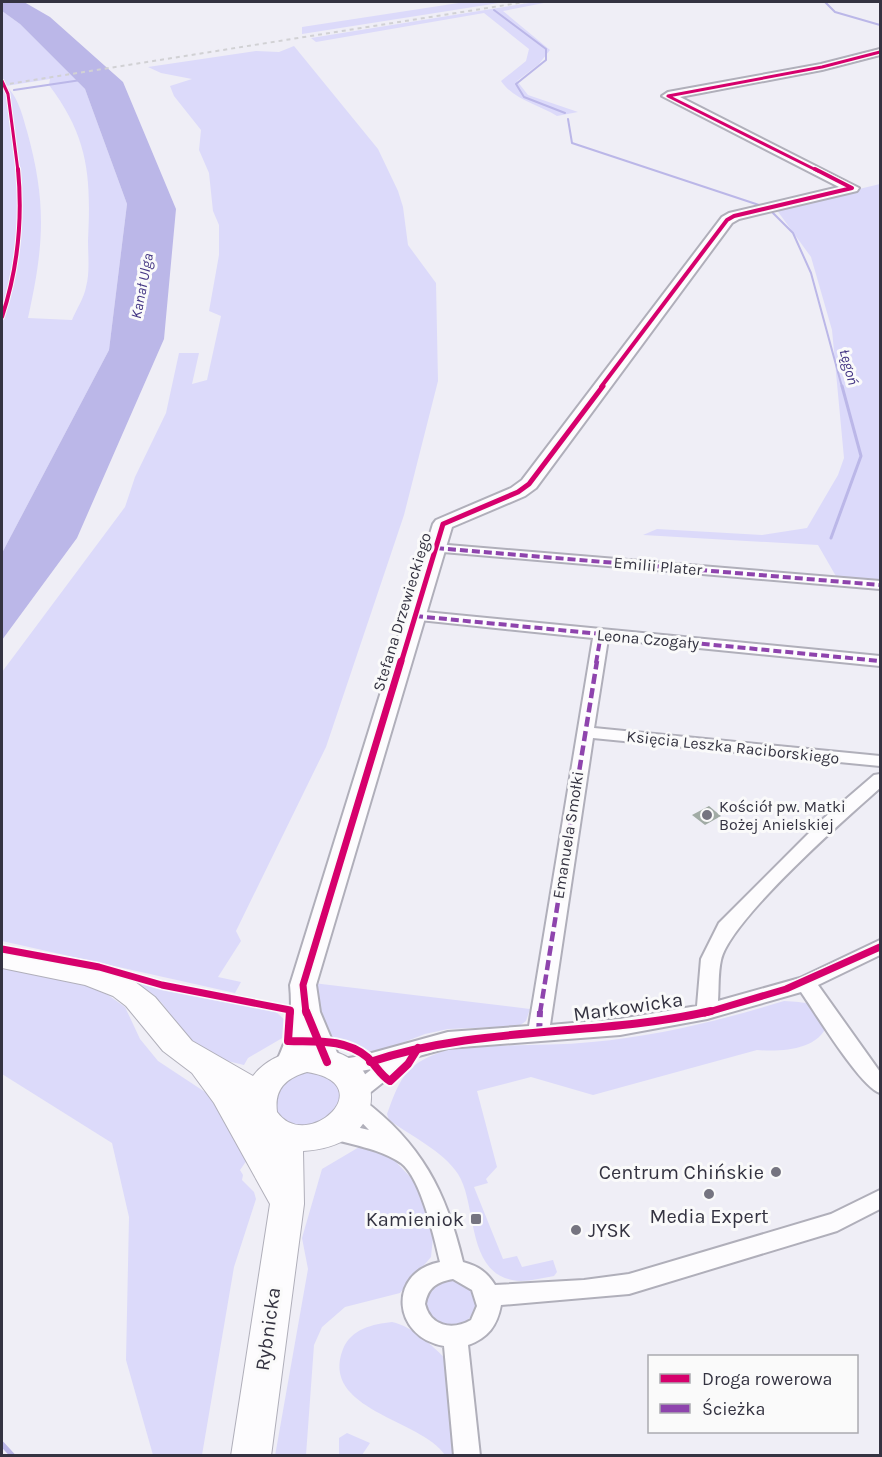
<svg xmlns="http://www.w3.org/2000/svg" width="882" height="1457" font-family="Karla,sans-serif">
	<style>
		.green { fill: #dcdafa; fill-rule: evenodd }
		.water { fill: #bbb7e8 }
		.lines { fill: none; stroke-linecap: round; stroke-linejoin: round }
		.stream-far2 { stroke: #bbb7e8; stroke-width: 2 }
		.stream-far1 { stroke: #bbb7e8; stroke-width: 3 }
		.stream { stroke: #bbb7e8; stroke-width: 5 }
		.building { fill: #a1aba5 }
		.street-casing { stroke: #b0afba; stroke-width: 4 }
		.secondary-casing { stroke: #b0afba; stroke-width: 4 }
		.primary-casing { stroke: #b0afba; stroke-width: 2 }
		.street { fill: #fdfcfe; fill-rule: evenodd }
		.secondary { fill: #fdfcfe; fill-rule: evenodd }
		.primary { fill: #fdfcfe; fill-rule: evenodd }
		.rail { stroke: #d1d1d4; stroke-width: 2; stroke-dasharray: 4 4; stroke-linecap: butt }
		.quiet-far2 { stroke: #8e44ad; stroke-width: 4; stroke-dasharray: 8 4; stroke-linecap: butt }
		.quiet-far1 { stroke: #8e44ad; stroke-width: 4.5; stroke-dasharray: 10 4.5; stroke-linecap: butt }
		.quiet { stroke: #8e44ad; stroke-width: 6; stroke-dasharray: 12 6; stroke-linecap: butt }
		.cycleway-far4-casing { stroke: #fafafa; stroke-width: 5 }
		.cycleway-far3-casing { stroke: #fafafa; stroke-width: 6 }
		.cycleway-far2-casing { stroke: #fafafa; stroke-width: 8 }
		.cycleway-far1-casing { stroke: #fafafa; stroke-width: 10 }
		.cycleway-casing { stroke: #fafafa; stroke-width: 12 }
		.cycleway-far4 { stroke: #d6006c; stroke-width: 3 }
		.cycleway-far3 { stroke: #d6006c; stroke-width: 4 }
		.cycleway-far2 { stroke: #d6006c; stroke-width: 5 }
		.cycleway-far1 { stroke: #d6006c; stroke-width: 7 }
		.cycleway { stroke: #d6006c; stroke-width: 8 }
		.poi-dot { fill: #757480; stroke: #fafafa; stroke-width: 2 }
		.labels { text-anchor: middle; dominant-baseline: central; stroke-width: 6; stroke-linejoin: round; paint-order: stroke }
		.far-water-label { font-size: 15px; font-style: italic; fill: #453785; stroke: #fafafa }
		.street-label { font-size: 16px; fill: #343341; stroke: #fafafa }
		.poi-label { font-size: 16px; fill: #343341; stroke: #fafafa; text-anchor: start }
		.near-street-label { font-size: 20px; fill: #343341; stroke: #fafafa }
		.near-poi-label { font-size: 20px; fill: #343341; stroke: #fafafa; text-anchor: end }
	</style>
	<rect width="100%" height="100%" fill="#efeef6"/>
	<!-- green -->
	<g class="green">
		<polygon points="465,2 505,2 302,34 302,27"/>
		<path d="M535 2H549L503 11 550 50 539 64 517 81 528 95 578 112 557 116C537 104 514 100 501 81L526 61 529 49 484 13 316 42 311 38Z"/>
		<path d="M2 11 20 24 85 89 127 204 109 350 2 553ZM50 79 49 85C89 138 91 177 88 241 88 255 90 272 86 287 84 298 76 310 72 320L28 318C44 245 47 204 27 131 23 117 18 96 6 86Z"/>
		<polygon points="294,46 378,149 398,191 403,207 408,245 436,283 438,381 404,515 326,747 236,931 241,941 218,977 241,982 235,993 2,941 2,672 125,507 135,477 166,413 179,353 199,353 192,384 207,380 221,316 209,311 219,255 219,225 213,211 209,173 199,150 201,130 174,96 170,86 192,79 161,73 148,67 256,51 279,52"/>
		<polygon points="880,184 880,582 837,578 818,545 643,535 657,529 762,535 807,528 838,475 844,458 832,330 811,257 776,209"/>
		<polygon points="2,968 87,986 108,995 125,1007 140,1039 158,1061 208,1094 247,1160 240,1170 243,1175 242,1180 254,1192 256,1199 234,1267 202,1455 153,1455 126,1360 129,1217 112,1143 2,1074"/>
		<polygon points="135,982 275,1011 287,1022 284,1037 248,1058 244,1065 215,1058 186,1036 161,1002"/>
		<polygon points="313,983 530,1009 526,1021 519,1026 448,1029 425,1034 373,1054 367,1053 329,1036"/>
		<path d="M784 1001C811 1003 813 1001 827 1025 818 1050 781 1052 757 1050L593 1095 531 1077 477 1091 497 1167 486 1179 488 1183 474 1187 503 1259 517 1256 522 1267 553 1260 557 1272 554 1276C541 1278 525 1283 512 1280 466 1271 477 1203 458 1174 443 1151 411 1136 389 1120L387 1114C401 1076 406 1063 447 1050 495 1043 544 1047 592 1042 658 1036 722 1020 784 1001Z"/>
		<path d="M308 1070 327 1074 343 1092 336 1114C310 1127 295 1133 274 1109L282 1081Z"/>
		<polygon points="366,1143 395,1161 415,1182 430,1214 433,1237 431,1257 400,1293 345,1307 322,1327 314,1345 306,1455 275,1456 308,1269 302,1238 322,1169"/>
		<path d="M450 1280C466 1282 473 1290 477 1304 470 1338 419 1327 425 1300 426 1296 429 1291 431 1287Z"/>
		<path d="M392 1322C414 1327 431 1345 447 1360L455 1455H445C421 1419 319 1410 343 1349 351 1329 373 1324 392 1322Z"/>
		<polygon points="347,1433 370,1443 362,1455 339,1455 339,1438"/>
	</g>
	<!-- water -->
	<polygon class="water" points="2,2 24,2 50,17 123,82 176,209 164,339 77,538 2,640 2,553 109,350 127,204 85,89 20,24 2,11"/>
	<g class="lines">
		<!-- stream-far2 -->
		<g class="stream-far2">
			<polyline points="825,2 835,12 880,25"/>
			<polyline points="494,10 546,49 546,60 516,84 524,97 565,113"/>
			<polyline points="14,90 81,80"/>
			<polyline points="568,119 572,143 762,206"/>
			<polyline points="771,211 793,233 811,273 842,387"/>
		</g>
		<!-- stream-far1 -->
		<polyline class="stream-far1" points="831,538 861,456 842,386"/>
		<!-- stream -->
		<polyline class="stream" points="2,1444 13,1456"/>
	</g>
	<!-- building -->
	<polygon class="building" points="709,806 721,816 705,825 692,815"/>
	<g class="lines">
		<!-- street casing -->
		<g class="street-casing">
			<g id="street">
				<polygon points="436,544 880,581 880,589 431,551 429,548"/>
				<path d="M415 611 880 656V666L608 639 594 728 880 756V766L593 738 550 1025 620 1019 697 1006 701 959 719 923 824 818 874 775 880 774V788C846 818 730 920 721 960 718 973 719 988 718 1001L800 978 880 940V955L818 985 880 1072V1093C861 1088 815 1012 801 992L707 1019 620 1035 448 1048 415 1057 362 1099C421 1143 446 1191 463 1262 478 1266 487 1272 495 1285L584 1280 629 1274 831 1214 880 1190V1209L837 1231 629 1294 501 1305C497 1326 488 1338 468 1345L480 1456H454L444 1346C392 1337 387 1272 440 1262 434 1237 421 1178 401 1163 379 1148 351 1145 326 1137L323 1131 326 1125 334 1122 369 1130 345 1105 351 1098 347 1092 350 1086 372 1069 338 1075 331 1073 328 1067 331 1061 361 1056 448 1032 529 1026 593 638 410 619 407 616ZM453 1279 472 1290 477 1306 471 1320C452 1331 430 1326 425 1304 428 1287 437 1282 453 1279Z"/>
			</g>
		</g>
		<!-- secondary casing -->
		<g class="secondary-casing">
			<path id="secondary" d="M880 49V55L822 70 680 97 859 188 857 191 739 219 732 223 536 488 525 496 452 527 316 985 320 1012 341 1062 337 1070 327 1073 317 1070 309 1053 299 1072 289 1075 279 1072 275 1064C289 1038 293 1014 290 985L433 524 436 520 511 488 522 480 722 217 729 213 839 187 662 96 668 92 821 64Z"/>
		</g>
		<!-- primary casing -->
		<g class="primary-casing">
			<path id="primary" d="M2 946 91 964 134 981 155 997 192 1041 253 1076C275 1047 328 1038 357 1064 378 1083 375 1120 351 1136 337 1146 320 1150 303 1151L304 1204 271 1456H231L270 1204 214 1103 192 1073 163 1051 126 1006 113 996 85 985 2 968ZM307 1072C383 1084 307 1154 277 1112 274 1089 286 1078 307 1072Z"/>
		</g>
		<!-- street -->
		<use href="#street" class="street"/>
		<!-- secondary -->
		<use href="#secondary" class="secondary"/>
		<!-- primary -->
		<use href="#primary" class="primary"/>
		<!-- rail -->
		<polyline class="rail" points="2,85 525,2"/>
		<!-- quiet-far2 -->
		<g class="quiet-far2">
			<polyline points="436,548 880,585"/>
			<polyline points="415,616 880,661"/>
			<polyline points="596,663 601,634"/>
		</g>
		<!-- quiet-far1 -->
		<polyline class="quiet-far1" points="540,1013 597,661"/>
		<!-- quiet -->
		<polyline class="quiet" points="539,1035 540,1011"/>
		<!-- cycleway-far4 casing -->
		<g class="cycleway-far4-casing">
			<g id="cycleway-far4">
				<polyline points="2,81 8,94 18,171"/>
				<polyline points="818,171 668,96 822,67 880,52"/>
			</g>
		</g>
		<!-- cycleway-far3 casing -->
		<g class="cycleway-far3-casing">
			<g id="cycleway-far3">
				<path d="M2 317C18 268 23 221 18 169"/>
				<polyline points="601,387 727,220 734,216 852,188 815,169"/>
			</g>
		</g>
		<!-- cycleway-far2 casing -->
		<g class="cycleway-far2-casing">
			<polyline id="cycleway-far2" points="401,663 443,524 518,492 529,484 603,386"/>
		</g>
		<!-- cycleway-far1 casing -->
		<g class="cycleway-far1-casing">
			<g id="cycleway-far1">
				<polyline points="2,949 99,967 162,985 290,1010 290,1013"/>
				<polyline points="306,1013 303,985 401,661"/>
				<polyline points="705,1013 786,989 880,947"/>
			</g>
		</g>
		<!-- cycleway casing -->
		<g class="cycleway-casing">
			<g id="cycleway">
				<path d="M290 1011 288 1041C315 1042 344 1038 367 1057 375 1064 380 1075 390 1081L408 1064 418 1048"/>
				<polyline points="306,1011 327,1062"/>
				<path d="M370 1062C480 1025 598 1037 711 1011"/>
			</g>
		</g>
		<!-- cycleway-far4 -->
		<use href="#cycleway-far4" class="cycleway-far4"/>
		<!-- cycleway-far3 -->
		<use href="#cycleway-far3" class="cycleway-far3"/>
		<!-- cycleway-far2 -->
		<use href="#cycleway-far2" class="cycleway-far2"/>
		<!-- cycleway-far1 -->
		<use href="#cycleway-far1" class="cycleway-far1"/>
		<!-- cycleway -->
		<use href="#cycleway" class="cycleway"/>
	</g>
	<!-- markers -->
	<g class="poi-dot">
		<circle cx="707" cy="815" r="6"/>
		<circle cx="776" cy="1172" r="6"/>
		<circle cx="709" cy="1194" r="6"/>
		<rect x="470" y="1213" width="12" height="12" rx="3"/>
		<circle cx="576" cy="1230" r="6"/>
	</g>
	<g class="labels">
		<!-- far-water labels -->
		<g class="far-water-label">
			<text transform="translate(142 286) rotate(-79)">Kanał Ulga</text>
			<text transform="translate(849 367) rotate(75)">Łęgoń</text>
		</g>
		<!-- street labels -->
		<g class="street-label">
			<text transform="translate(658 566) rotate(5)">Emilii Plater</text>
			<text transform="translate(402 612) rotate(-73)">Stefana Drzewieckiego</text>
			<text transform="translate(648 639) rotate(5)">Leona Czogały</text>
			<text transform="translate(733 747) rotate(6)">Księcia Leszka Raciborskiego</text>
			<text transform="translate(568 835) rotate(-81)">Emanuela Smołki</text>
		</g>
		<!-- poi labels -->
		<g class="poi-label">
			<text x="719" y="806">Kościół pw. Matki<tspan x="719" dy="18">Bożej Anielskiej</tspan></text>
		</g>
		<!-- near-street labels -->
		<g class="near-street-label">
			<text transform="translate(628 1007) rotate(-8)">Markowicka</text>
			<text transform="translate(268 1329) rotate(-82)">Rybnicka</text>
		</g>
		<!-- near-poi labels -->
		<g class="near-poi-label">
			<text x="764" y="1172">Centrum Chińskie</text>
			<text x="709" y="1216" text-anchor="middle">Media Expert</text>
			<text x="464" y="1219">Kamieniok</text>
			<text x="588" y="1230" text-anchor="start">JYSK</text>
		</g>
	</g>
	<!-- border -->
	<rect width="882" height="1457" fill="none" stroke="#343341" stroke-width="6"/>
	<!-- legend -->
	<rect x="648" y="1355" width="210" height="78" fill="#fafafa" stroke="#abaab0" stroke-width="1.5"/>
	<rect x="660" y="1374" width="30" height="9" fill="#d6006c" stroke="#abaab0" stroke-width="1.5"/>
	<text x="702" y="1385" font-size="18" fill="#343341">Droga rowerowa</text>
	<rect x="660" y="1404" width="30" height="9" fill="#8e44ad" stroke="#abaab0" stroke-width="1.5"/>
	<text x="702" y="1415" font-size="18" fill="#343341">Ścieżka</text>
</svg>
